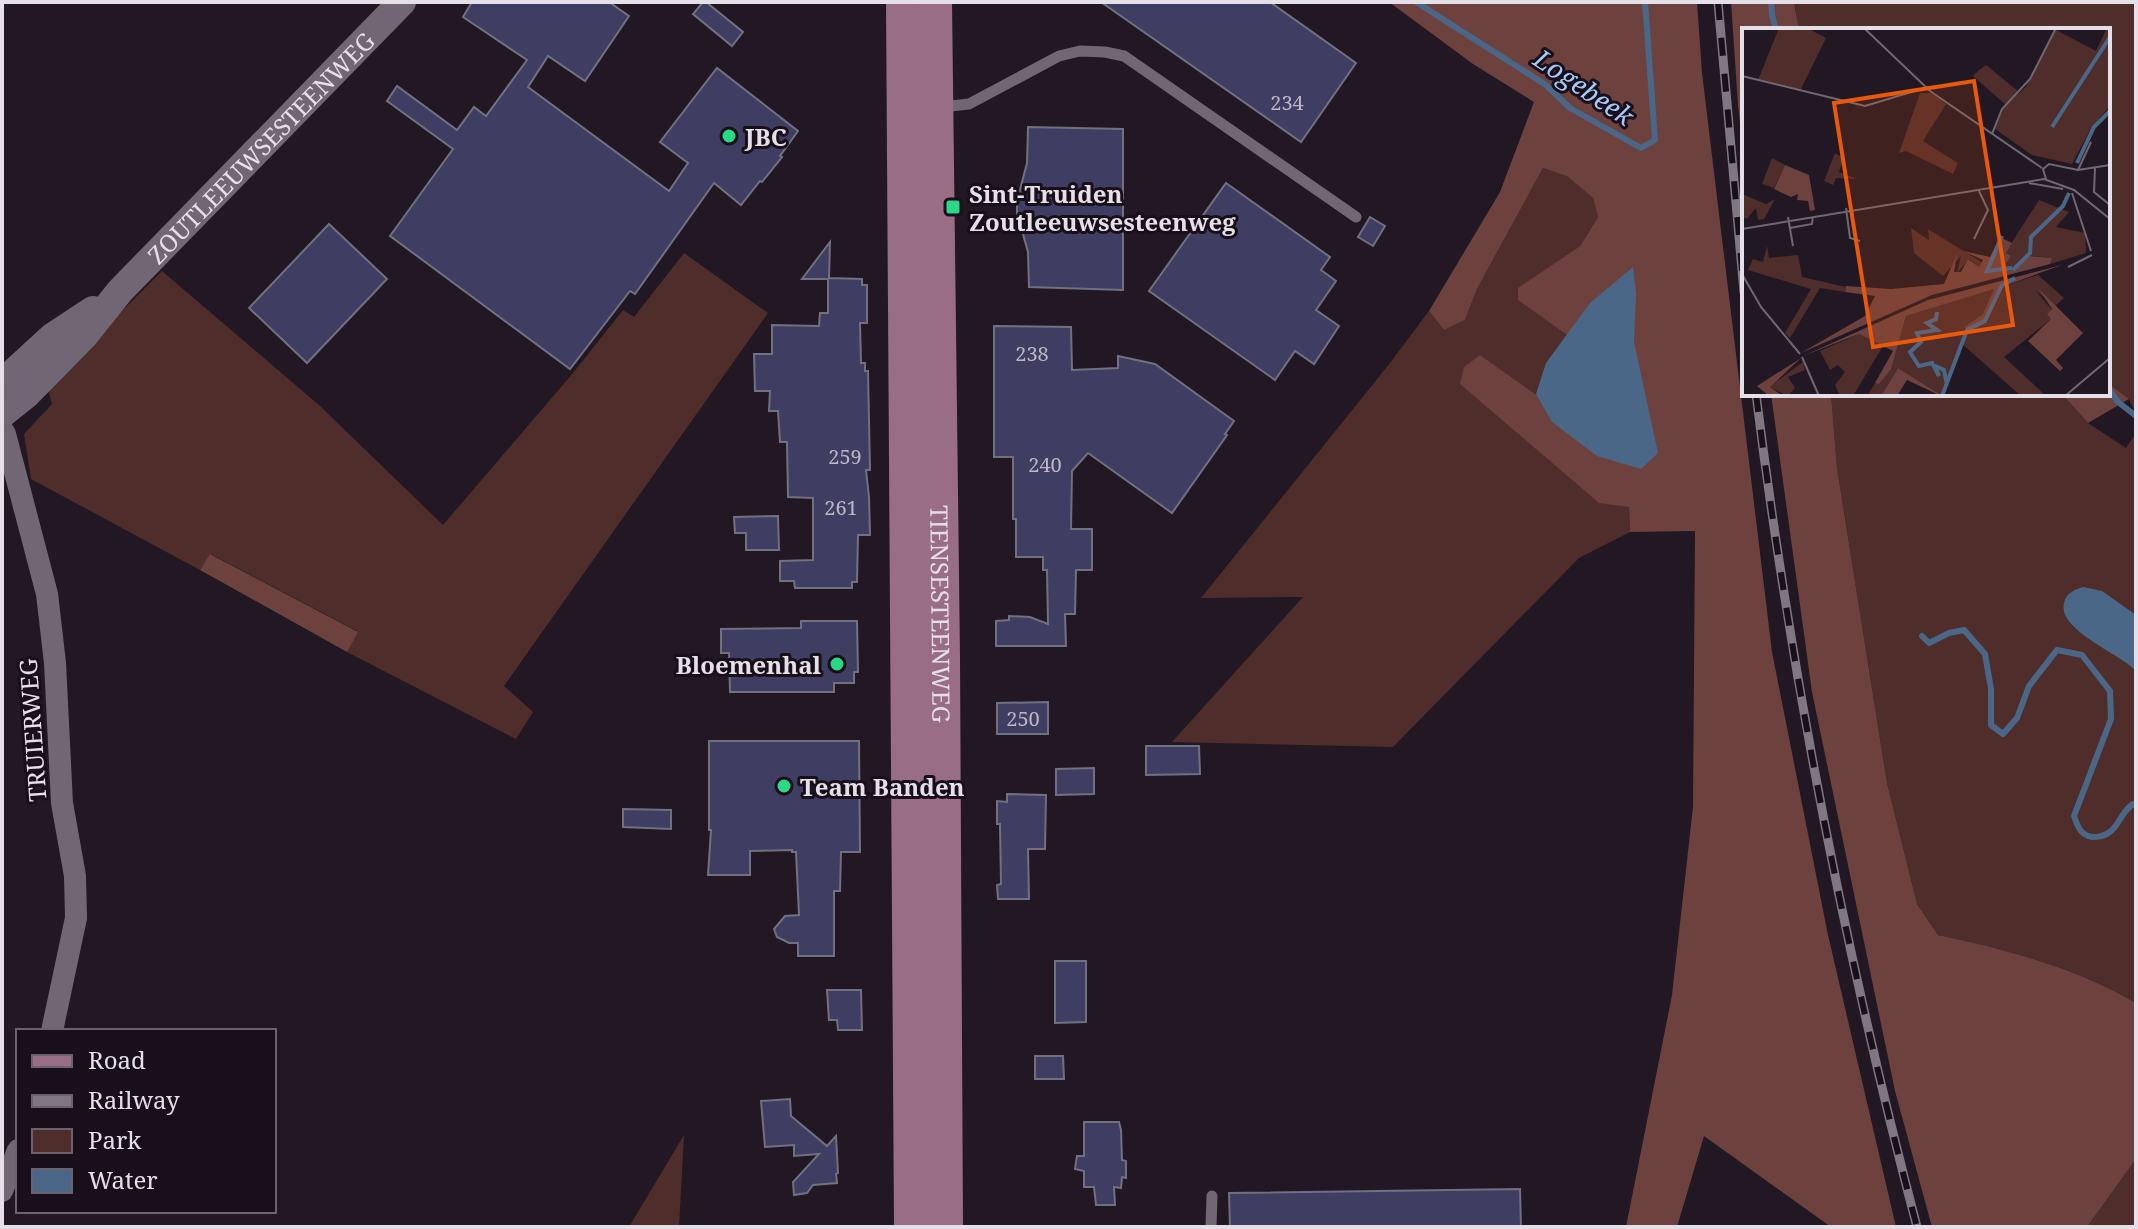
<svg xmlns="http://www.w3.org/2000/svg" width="2138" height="1229" font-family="'Noto Serif',serif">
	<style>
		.green { fill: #4f2d2b }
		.forest { fill: #6d413e }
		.water { fill: #4b6788 }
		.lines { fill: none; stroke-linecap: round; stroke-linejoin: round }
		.stream { stroke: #4b6788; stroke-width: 6 }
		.building { fill: #403d62; stroke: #707080; stroke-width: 2 }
		.service { stroke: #716674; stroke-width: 11 }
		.minor { stroke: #716674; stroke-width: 22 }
		.tertiary { stroke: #716674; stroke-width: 28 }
		.primary { stroke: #996d84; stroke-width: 36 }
		.rail-casing { stroke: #7f7781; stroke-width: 9 }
		.rail { stroke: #180f1a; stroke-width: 6; stroke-dasharray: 18; stroke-linecap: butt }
		.poi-dot { fill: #2ad885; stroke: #180f1a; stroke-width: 3 }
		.labels { text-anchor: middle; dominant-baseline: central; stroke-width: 6; stroke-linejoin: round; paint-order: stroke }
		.number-label { font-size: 20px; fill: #bcb6c6 }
		.poi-label { font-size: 24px; font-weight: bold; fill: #e5dfe7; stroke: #180f1a; text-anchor: start }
		.street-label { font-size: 24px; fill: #e5dfe7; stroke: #180f1a }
		.water-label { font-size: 26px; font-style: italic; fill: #a6caf7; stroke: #180f1a }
		.inset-river { fill: none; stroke: #4b6788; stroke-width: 4 }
		.inset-road { fill: none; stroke: #6f6871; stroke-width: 2 }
		.view { fill: #e8590c; fill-opacity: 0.15; stroke: #e8590c; stroke-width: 4 }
		.inset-edge { fill: none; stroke: #e5dfe7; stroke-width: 4 }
	</style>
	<rect width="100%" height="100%" fill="#211823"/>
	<!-- green -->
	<g class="green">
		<polygon points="1794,2 2136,2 2136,414 2129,399 2108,383 2108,30 1803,30 1798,24"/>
		<polygon points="1543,168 1567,175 1593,198 1598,217 1580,246 1551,266 1615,369 1571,419 1480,355 1629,507 1630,532 1579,558 1393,747 1172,742 1303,597 1201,598 1390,363 1429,311 1444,330 1465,320 1477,289"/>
		<polygon points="684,253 768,313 504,686 533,712 516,739 347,652 357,631 211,554 200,570 31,479 24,434 52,404 47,386 162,271 320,406 443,525 573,373 623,310 634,317"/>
		<path d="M1831 394H2062L2088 423 2126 448 2136 433V1003C2077 968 2005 949 1938 935L1917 904 1887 783 1837 468Z"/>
		<polygon points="684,1135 679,1227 629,1227"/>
		<polygon points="2136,1159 2136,1227 2087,1227"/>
	</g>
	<!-- forest -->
	<g class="forest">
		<polygon points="1389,2 1697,2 1702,73 1772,652 1828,935 1896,1227 1831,1227 1704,1136 1677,1227 1626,1227 1672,995 1693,807 1695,531 1630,532 1629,507 1599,503 1460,384 1464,367 1480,355 1571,419 1615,369 1518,300 1518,288 1580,246 1598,217 1593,198 1567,176 1543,168 1477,289 1465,320 1444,330 1429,311 1500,192 1534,102 1473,64"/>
		<polygon points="1731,2 1794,2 1798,24 1803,30 1744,30 1744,160 1738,105"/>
		<polygon points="2108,383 2129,399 2088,423 2062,394 2108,394"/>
		<path d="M1771 394H1831L1837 468 1887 783 1917 904 1938 935C2006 949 2076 968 2136 1003V1159L2087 1227H1932L1895 1091 1812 692Z"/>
		<polygon points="210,554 358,632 347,652 200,570"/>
	</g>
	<!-- water -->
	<g class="water">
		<polygon points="1633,267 1636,294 1634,342 1658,453 1641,469 1597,456 1552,422 1536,394 1546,363 1590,303"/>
		<path d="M2083 587 2102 591 2136 615V671C2121 654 2057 630 2064 603 2066 593 2074 590 2083 587Z"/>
	</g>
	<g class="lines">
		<!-- stream -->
		<g class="stream">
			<polyline points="1416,2 1546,85 1570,108 1641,148 1655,140 1645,2"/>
			<polyline points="1771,2 1772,15 1776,30"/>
			<polyline points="2108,388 2118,402 2136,416"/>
			<path d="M1922 636 1929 643 1949 633 1964 630 1985 654 1991 689V725L2003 734 2017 718 2029 686 2057 650 2082 655 2110 691 2111 719 2074 816C2076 821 2078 829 2083 833 2091 840 2106 837 2113 829 2121 821 2121 813 2133 804L2136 805"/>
		</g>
	</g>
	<!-- building -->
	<g class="building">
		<polygon points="472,2 609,2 629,16 585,81 548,56 528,87 669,191 688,163 660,142 717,68 798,131 780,156 782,157 762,182 760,181 741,205 714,183 635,294 630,291 570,369 390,236 453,149 387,101 397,86 457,130 474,107 486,116 527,60 463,17"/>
		<polygon points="703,2 706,2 743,32 732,46 693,14"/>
		<polygon points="1101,2 1270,2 1356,63 1301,142"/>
		<polygon points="1028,127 1123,129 1123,290 1029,287 1028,252 1017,213 1017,201 1027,163"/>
		<polygon points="1226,183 1330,257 1321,270 1336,281 1316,310 1339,326 1314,364 1295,351 1275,380 1149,291"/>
		<polygon points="1370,217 1385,226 1373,246 1358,237"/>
		<polygon points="329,224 387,279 307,363 249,308"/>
		<polygon points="830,242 829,278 862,279 862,285 867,285 867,323 860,323 861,363 865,363 865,371 868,371 870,470 866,470 869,497 870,535 858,535 857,582 852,582 852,588 795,588 794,581 780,581 780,561 813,560 813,498 788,497 787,442 780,442 778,411 769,411 770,391 755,391 754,354 772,354 772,325 819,326 820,313 828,313 828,279 802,279"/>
		<polygon points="994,326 1071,327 1072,370 1118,368 1118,356 1155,364 1234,421 1225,434 1227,435 1172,513 1088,453 1072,471 1071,529 1092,529 1092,570 1076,570 1075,614 1065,614 1066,646 996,646 996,621 1009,620 1009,616 1030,617 1048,624 1047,570 1043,570 1043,557 1016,557 1016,519 1013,519 1013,457 994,457"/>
		<polygon points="778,516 779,550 746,550 746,533 735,533 734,517"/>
		<polygon points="801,621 857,621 858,672 854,672 854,683 834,683 834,692 730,692 729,653 721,653 721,629 801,628"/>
		<polygon points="1048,702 1048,734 997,734 997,703"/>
		<polygon points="709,741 859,741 860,852 841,852 840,891 834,891 834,956 798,956 798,943 789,943 777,937 774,929 785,916 799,915 796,852 792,852 792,850 750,851 750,875 708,875 711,830 709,830"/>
		<polygon points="1146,746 1199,746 1200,774 1146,775"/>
		<polygon points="1094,768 1094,794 1056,795 1056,769"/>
		<polygon points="1007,794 1046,795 1045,849 1028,849 1029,899 998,899 997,885 1001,884 1000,824 997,824 997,801 1007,802"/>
		<polygon points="623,809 671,810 671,829 623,827"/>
		<polygon points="1055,961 1086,961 1086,1022 1055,1023"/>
		<polygon points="827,990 861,990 862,1030 838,1030 837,1020 829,1020"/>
		<polygon points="1035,1056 1063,1056 1064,1079 1035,1079"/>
		<polygon points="790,1099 791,1116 827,1146 836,1136 838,1173 836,1174 837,1183 813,1185 807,1193 794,1195 793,1182 819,1154 794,1156 794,1145 765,1147 761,1101"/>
		<polygon points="1084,1122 1119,1122 1121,1130 1122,1160 1126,1161 1126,1178 1122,1177 1121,1188 1114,1187 1115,1205 1096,1205 1094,1187 1084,1187 1084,1171 1075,1169 1077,1156 1084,1156"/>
		<polygon points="1520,1189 1521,1227 1230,1227 1229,1193"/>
	</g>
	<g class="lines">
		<!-- service -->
		<g class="service">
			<polyline points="942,107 969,104 1059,56 1080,51 1105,52 1124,56 1356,217"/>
			<polyline points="1211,1227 1212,1196"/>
		</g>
		<!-- minor -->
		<g class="minor">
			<polyline points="2,429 5,434 47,594 55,663 62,803 75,876 76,918 52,1031"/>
			<polyline points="2,1191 18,1150"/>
		</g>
		<!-- tertiary -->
		<g class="tertiary">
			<polyline points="2,383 52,337 93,310"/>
			<path id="s1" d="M2 414 27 394 84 336 120 291 402 2"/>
		</g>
		<!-- primary -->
		<g class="primary">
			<polyline points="904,2 912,1227"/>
			<path id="s2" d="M934 2 942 656 945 1227"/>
		</g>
		<!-- rail casing -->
		<g class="rail-casing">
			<g id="rail">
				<polyline points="1718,2 1744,292"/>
				<path d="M1756 394C1791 675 1845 953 1917 1227"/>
			</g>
		</g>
		<!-- rail -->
		<use href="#rail" class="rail"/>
	</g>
	<!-- markers -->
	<g class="poi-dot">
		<circle cx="729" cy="136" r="8"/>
		<rect x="945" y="199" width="16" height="16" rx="4"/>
		<circle cx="837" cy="664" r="8"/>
		<circle cx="784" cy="786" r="8"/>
	</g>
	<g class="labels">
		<!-- number labels -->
		<g class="number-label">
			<text x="1287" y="102">234</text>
			<text x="1032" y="353">238</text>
			<text x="845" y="456">259</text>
			<text x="1045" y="464">240</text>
			<text x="841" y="507">261</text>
			<text x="1023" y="718">250</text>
		</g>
		<!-- poi labels -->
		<g class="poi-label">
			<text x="745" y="136">JBC</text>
			<text x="969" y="193">Sint-Truiden<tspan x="969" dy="28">Zoutleeuwsesteenweg</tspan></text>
			<text x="821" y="664" text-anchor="end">Bloemenhal</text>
			<text x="800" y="786">Team Banden</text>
		</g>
		<!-- street labels -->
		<g class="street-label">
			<text stroke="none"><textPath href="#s1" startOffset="372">ZOUTLEEUWSESTEENWEG</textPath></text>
			<text stroke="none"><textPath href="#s2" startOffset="612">TIENSESTEENWEG</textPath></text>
			<text transform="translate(32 730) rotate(-94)">TRUIERWEG</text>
		</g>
		<!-- water labels -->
		<g class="water-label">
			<text transform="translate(1584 87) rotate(34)">Logebeek</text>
		</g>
	</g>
	<!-- overview -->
	<g transform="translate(1742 28)">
		<rect width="368" height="368" fill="#211823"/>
		<path d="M37 0H65L84 10 58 63 16 52ZM365 0H368V78L349 100 330 136 290 127 253 101 263 76 231 48 237 42 244 37 277 64 266 74 284 59 314 2 354 23ZM178 65H189L204 76 181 113 216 135 211 146 164 123 157 125ZM93 125 102 130 97 144 115 151 94 150 91 157 82 153ZM30 130 43 137 32 160 20 156ZM0 166 24 176 33 171 22 191 16 192 14 180 5 191 0 189ZM297 172 327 184 314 199 343 205 344 225 308 236 309 230 291 228 267 243 264 236 268 228 263 225ZM169 200 187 212 186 201 241 235 237 239 227 231 215 245 219 228 201 248 172 225ZM25 218 27 230 56 227 60 249 104 259 103 264 78 260 48 310 43 305 69 261 6 242 11 231 21 234ZM296 247 322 270 313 278 294 263 310 282 309 291 262 329 304 368H279L219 315 222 305 199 367 156 340 139 368H125L153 324 164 288 253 260 241 286 222 299 223 305 243 292 262 258ZM117 306 141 318 111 368H98L93 357 103 344 96 337 88 342 78 323ZM61 334 63 342 46 349 53 360 46 368 27 359Z" fill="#4f2d2b"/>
		<path d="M43 137 67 147 73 182 68 183 66 173 55 172 56 166 49 169 32 161ZM258 209 270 215 264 225 269 228 264 236 267 243 287 228 310 230 308 236 190 267 59 325 123 288 133 268 103 264 104 258 149 261 202 256 215 226 212 244H219L226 231 237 239 241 232 221 223 248 229ZM320 237 262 258 243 292 225 303 222 299 241 286 252 261 164 288 149 341 137 356 133 355 151 323 117 306 61 328 186 272ZM296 260 341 305 314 332 321 340 318 343 286 313 309 291 305 286 310 281ZM59 330 28 359 41 368H27L15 358ZM156 340 199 367V368L165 352 155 368H139Z" fill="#6d413e"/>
		<path class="inset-river" d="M310 99 368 9M335 135 352 99 368 83M260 208 245 243 270 240M271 242 288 225 289 209 321 178 327 165M195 284 194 291 185 295 195 302 175 305 179 314 168 324 177 338 190 335 197 348 193 338 202 342 205 356M200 368 225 302 243 293 260 257 273 250"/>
		<path class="inset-road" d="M122 0 188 63 300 140M0 48 123 78 186 59M250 106 260 81 288 51 314 0M353 140 352 164 368 177M336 142 349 114M304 151 301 141 307 136 336 142 368 137M287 155 321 161M330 165 349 223M104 180 108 210 118 213M46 189 51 218M48 200 70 196 71 189M0 201 302 151 332 162 368 191M232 211 246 182 237 163M326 239 350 227M0 246 19 279 58 326M60 329 77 368M323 368 368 330"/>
		<path class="view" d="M232 53 271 297 131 319 92 75Z"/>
		<rect width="368" height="368" class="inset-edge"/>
	</g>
	<!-- border -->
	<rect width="2138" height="1229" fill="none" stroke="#e5dfe7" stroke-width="8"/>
	<!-- legend -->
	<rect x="16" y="1029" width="260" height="184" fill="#180f1a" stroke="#6a626c" stroke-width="2"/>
	<rect x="32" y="1055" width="40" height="12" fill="#996d84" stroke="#6a626c" stroke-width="2"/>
	<text x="88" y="1069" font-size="24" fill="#e5dfe7">Road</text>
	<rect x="32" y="1095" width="40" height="12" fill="#7f7781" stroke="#6a626c" stroke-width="2"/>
	<text x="88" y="1109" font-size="24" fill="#e5dfe7">Railway</text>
	<rect x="32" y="1129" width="40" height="24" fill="#4f2d2b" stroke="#6a626c" stroke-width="2"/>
	<text x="88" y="1149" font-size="24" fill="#e5dfe7">Park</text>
	<rect x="32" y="1169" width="40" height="24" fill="#4b6788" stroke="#6a626c" stroke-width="2"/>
	<text x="88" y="1189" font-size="24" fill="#e5dfe7">Water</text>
</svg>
